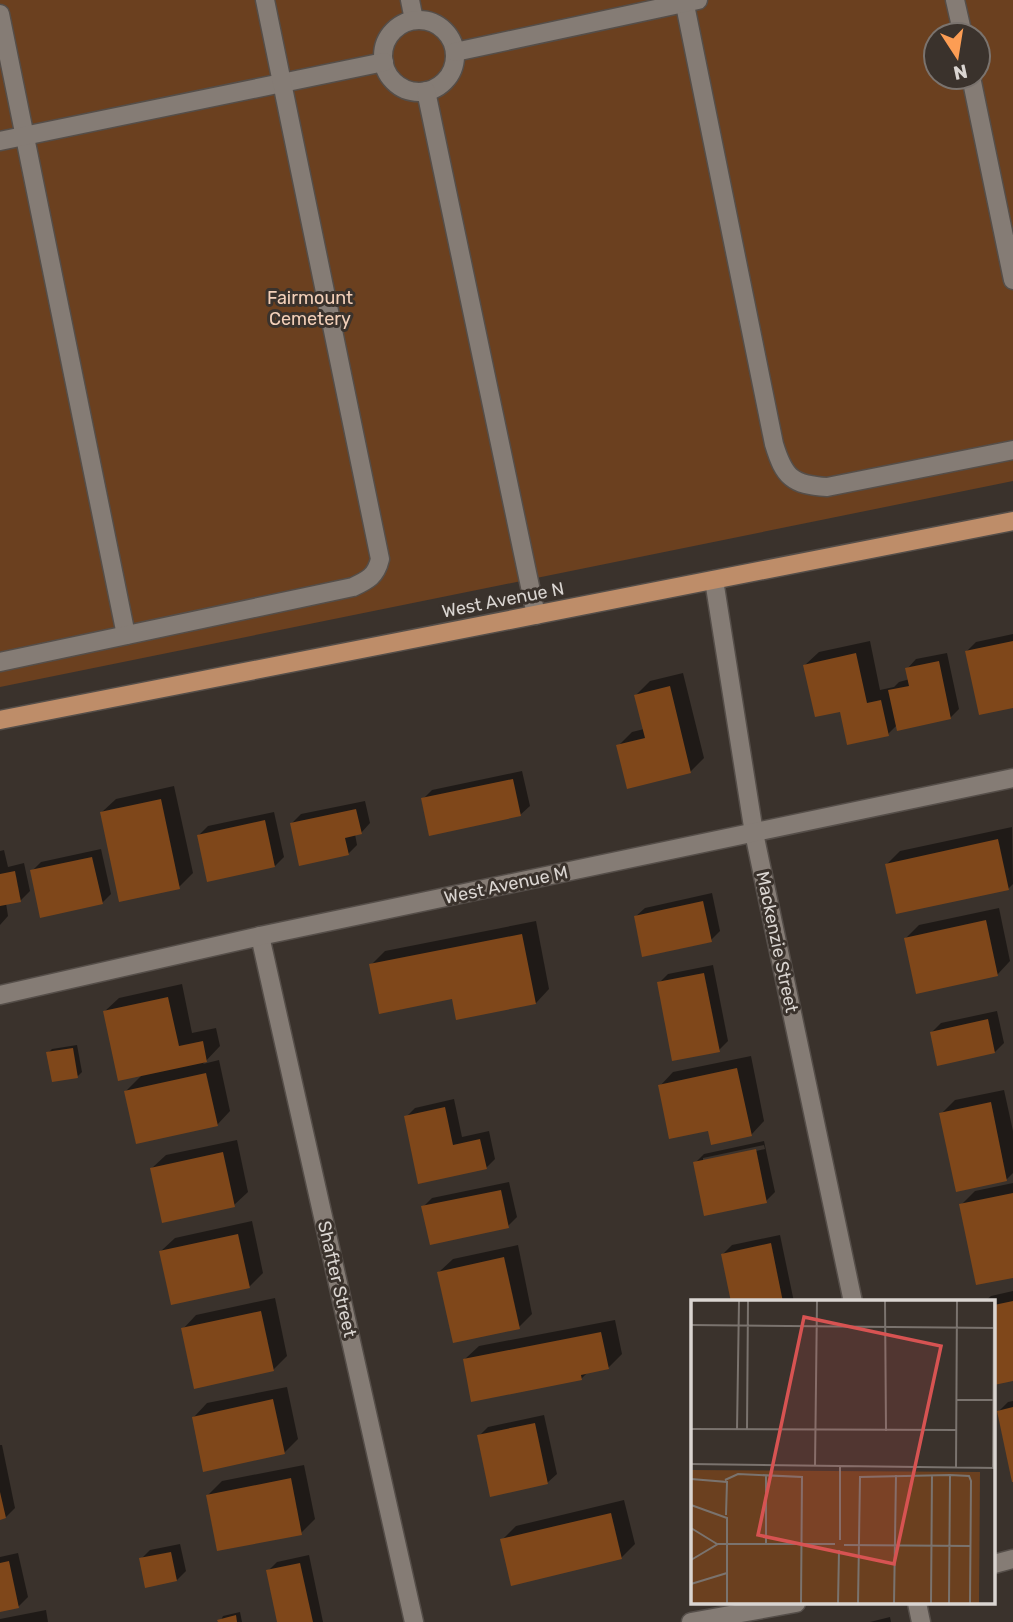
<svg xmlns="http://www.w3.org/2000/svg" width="1013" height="1622" font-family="Rubik,sans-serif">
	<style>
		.green { fill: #6b401f; fill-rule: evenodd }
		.shadow { fill: #0007; fill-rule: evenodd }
		.building { fill: #7f471a }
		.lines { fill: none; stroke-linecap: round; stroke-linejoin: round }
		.minor-casing { stroke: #554e49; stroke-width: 21 }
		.major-casing { stroke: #554e49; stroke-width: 21 }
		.minor { stroke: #857c75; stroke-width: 18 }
		.major { stroke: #be8d69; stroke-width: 18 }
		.labels { text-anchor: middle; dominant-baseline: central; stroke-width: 6; stroke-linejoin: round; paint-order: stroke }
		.park-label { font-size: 18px; fill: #f3d0b9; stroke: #3a322c }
		.street-label { font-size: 18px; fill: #dad5d1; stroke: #3a322c }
		.inset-road { fill: none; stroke: #7a736e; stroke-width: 2 }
		.view { fill: #d75352; fill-opacity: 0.15; stroke: #d75352; stroke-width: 3.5 }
		.inset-edge { fill: none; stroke: #dad5d1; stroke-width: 3.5 }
	</style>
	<rect width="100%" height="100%" fill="#3a322c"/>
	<!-- green -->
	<path class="green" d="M0 0H1013V481L0 687ZM936 35H978V77H936Z"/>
	<!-- shadow -->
	<g class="shadow">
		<polygon points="1013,634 1013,706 967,651 976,642"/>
		<polygon points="870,641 880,690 894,687 899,682 910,679 907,669 916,659 947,653 959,709 950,718 897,725 888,734 841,710 805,665 819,652"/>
		<polygon points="683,673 704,758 690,772 618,746 632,732 644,729 636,695 650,681"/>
		<polygon points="522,771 530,806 520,815 423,799 432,790"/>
		<polygon points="174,786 193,873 179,887 102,812 116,799"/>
		<polygon points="365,801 370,823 361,833 355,834 357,845 348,854 292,823 301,814"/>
		<polygon points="274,812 284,857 275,866 199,835 208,826"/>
		<polygon points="1012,827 1013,884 1008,889 887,864 900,851"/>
		<polygon points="101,849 111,894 102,903 32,871 41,862"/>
		<polygon points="4,850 8,867 24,863 30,891 21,900 6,903 8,916 0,925 0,851"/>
		<polygon points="712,893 720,931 711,940 635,917 645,908"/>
		<polygon points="999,908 1010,961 997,975 906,938 919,925"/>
		<polygon points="536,921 549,989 536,1003 453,997 371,965 385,951"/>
		<polygon points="713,965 728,1041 719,1050 659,983 668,974"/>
		<polygon points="182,984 192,1033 216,1028 220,1046 203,1064 219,1060 230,1111 217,1125 126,1091 144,1073 105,1011 119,998"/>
		<polygon points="997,1011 1004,1043 995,1052 932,1032 941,1023"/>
		<polygon points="77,1045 82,1072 78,1076 48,1053 52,1049"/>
		<polygon points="751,1056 764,1121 751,1135 709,1128 660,1086 673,1072"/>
		<polygon points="1004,1090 1013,1131 1013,1173 1007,1179 957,1189 941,1114 955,1100"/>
		<polygon points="454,1099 462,1137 489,1131 495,1159 486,1168 406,1117 415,1108"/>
		<polygon points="237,1140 248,1192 234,1205 152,1168 166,1155"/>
		<path d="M764 1141 775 1192 766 1201 695 1163 704 1154ZM764 1145 765 1149 703 1162V1158Z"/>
		<polygon points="509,1182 517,1217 508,1226 423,1207 432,1198"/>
		<polygon points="1013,1183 1013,1276 961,1205 975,1191"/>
		<polygon points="252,1221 263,1273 249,1287 161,1251 175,1238"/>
		<polygon points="780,1235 794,1302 733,1302 723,1254 732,1245"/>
		<polygon points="518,1245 532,1314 519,1327 439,1272 453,1259"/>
		<polygon points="1013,1291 1013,1379 994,1383 994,1302 984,1302 991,1296"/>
		<polygon points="275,1298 287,1356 273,1370 183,1329 196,1315"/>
		<polygon points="615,1320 622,1354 608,1368 588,1372 581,1379 465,1359 479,1346"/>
		<polygon points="287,1387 298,1439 284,1453 194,1417 207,1403"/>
		<polygon points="1013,1401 1013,1476 999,1411 1008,1402"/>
		<polygon points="544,1415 557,1474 547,1483 479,1436 488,1427"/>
		<polygon points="0,1445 2,1445 15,1508 6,1517 0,1518"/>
		<polygon points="304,1465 315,1519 301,1533 208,1495 222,1481"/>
		<polygon points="624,1500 635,1544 621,1558 502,1540 516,1526"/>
		<polygon points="180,1544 186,1571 177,1580 141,1559 150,1550"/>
		<polygon points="18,1553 28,1597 19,1606 0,1610 0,1557"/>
		<polygon points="309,1555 323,1622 279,1622 268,1571 277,1562"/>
		<polygon points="46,1610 48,1622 0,1622 0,1619"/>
		<polygon points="240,1612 242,1622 220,1622 223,1616"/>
		<polygon points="890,1617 891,1622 870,1622"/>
	</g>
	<!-- building -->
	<g class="building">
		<polygon points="1013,641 1013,708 979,715 965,651"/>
		<polygon points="856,653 867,703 881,700 889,736 847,745 840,712 815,717 803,665"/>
		<polygon points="939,661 951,719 897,731 888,690 909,686 905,668"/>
		<polygon points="670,686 691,773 627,789 616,745 645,738 634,695"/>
		<polygon points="513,779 521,816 429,836 421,798"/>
		<polygon points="161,799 180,889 119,902 100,812"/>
		<polygon points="356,809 362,834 345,838 349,855 299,866 290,823"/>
		<polygon points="265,820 275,867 207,882 197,835"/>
		<polygon points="998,839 1009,890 896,914 885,864"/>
		<polygon points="92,857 103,904 40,918 30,870"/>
		<polygon points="15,871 21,902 0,906 0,874"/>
		<polygon points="703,901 712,942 642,957 634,916"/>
		<polygon points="986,920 998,976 916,994 904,938"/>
		<polygon points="522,934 536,1004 456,1020 452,999 379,1014 369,964"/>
		<polygon points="704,973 720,1052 672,1061 657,982"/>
		<polygon points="168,997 179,1046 203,1041 207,1062 118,1081 103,1011"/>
		<polygon points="988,1019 995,1053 937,1066 930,1032"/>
		<polygon points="73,1048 78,1078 52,1082 46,1052"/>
		<polygon points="737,1068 752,1136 711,1145 708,1131 669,1139 658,1085"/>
		<polygon points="206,1073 218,1126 136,1144 124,1091"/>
		<polygon points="991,1102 1007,1181 956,1192 939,1113"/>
		<polygon points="445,1107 453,1145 480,1139 487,1169 418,1184 404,1116"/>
		<polygon points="756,1149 767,1203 704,1216 693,1162"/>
		<polygon points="223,1152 235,1207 162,1223 150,1168"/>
		<polygon points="501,1190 509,1228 430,1245 421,1206"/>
		<polygon points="1013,1193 1013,1278 976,1285 959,1204"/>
		<polygon points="238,1234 250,1288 171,1305 159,1251"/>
		<polygon points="771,1243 783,1302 731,1302 721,1254"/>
		<polygon points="504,1257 520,1329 453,1343 437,1272"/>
		<polygon points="1013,1301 1013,1381 994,1385 994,1305"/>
		<polygon points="261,1311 274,1371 194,1389 181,1328"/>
		<polygon points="601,1332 609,1369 581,1375 582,1380 471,1402 463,1359"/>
		<polygon points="273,1399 285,1454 203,1472 192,1417"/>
		<polygon points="1013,1407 1013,1482 1012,1482 997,1411"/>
		<polygon points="535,1423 548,1484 490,1497 477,1435"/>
		<polygon points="291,1478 302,1535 217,1551 206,1495"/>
		<polygon points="0,1492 6,1518 0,1520"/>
		<polygon points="611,1513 622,1559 511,1586 500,1539"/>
		<polygon points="171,1552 177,1581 145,1588 139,1558"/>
		<polygon points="9,1561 19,1608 0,1612 0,1563"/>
		<polygon points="300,1563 313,1622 277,1622 266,1570"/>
		<polygon points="236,1615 237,1622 218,1622 217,1620"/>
	</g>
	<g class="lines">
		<!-- minor casing -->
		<g class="minor-casing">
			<g id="minor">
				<polyline points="410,0 414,20"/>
				<path d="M684 0 774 444C784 477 792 485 827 487L1013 450"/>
				<polyline points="955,0 963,35"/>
				<polyline points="0,14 126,635"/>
				<circle cx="419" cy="56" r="36"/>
				<polyline points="455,52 698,0"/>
				<polyline points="971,77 1013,280"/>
				<polyline points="426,91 536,615"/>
				<polyline points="0,141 384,62"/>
				<polyline points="714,580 754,833 853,1302"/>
				<path d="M0 662 353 587C368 580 376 576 380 559L265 0"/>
				<polyline points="260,936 414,1622"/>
				<polyline points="0,995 260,936 1013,778"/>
				<polyline points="994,1564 1013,1559"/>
				<polyline points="917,1603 921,1622"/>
				<polyline points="691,1622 796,1603"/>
			</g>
		</g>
		<!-- major casing -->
		<g class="major-casing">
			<polyline id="major" points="0,720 1013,521"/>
		</g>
		<!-- minor -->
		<use href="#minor" class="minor"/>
		<!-- major -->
		<use href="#major" class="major"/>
	</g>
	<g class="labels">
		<!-- park labels -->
		<g class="park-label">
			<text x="310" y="298">Fairmount<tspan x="310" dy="21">Cemetery</tspan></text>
		</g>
		<!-- street labels -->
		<g class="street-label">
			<text transform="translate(503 600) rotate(-11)">West Avenue N</text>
			<text transform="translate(506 885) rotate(-12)">West Avenue M</text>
			<text transform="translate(777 942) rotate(78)">Mackenzie Street</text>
			<text transform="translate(337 1279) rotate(77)">Shafter Street</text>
		</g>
	</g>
	<!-- overview -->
	<g transform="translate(691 1300)">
		<rect width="304" height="304" fill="#3a322c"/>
		<path d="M0 170 289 172 288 304H0Z" fill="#6b401f"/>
		<path class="inset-road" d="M194 1 195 131M0 25 305 28M266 100H304M0 129 266 130M46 130 48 1M56 130 57 1M0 164 305 168M124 166 126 1M265 168 266 1M302 168 303 1M0 179 36 182 35 215M34 180 47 174 111 177 110 304M0 205 36 218V304M0 228 26 244M149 240V166M75 244V175M153 245 280 246M0 260 27 244H144M0 284 36 273M147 304 148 250M167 304 169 177 259 175 278 176 280 181 279 304M203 304 205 175M240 304 241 175M258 304 259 175"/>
		<path class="view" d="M113 17 250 46 203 264 67 235Z"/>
		<rect width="304" height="304" class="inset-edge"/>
	</g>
	<!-- north arrow -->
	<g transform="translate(957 56) rotate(168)"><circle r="33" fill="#3a322c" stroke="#7a736e" stroke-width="2"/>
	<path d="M0-5L12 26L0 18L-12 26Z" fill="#fc9d54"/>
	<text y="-10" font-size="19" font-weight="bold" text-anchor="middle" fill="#dad5d1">N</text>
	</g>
</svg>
